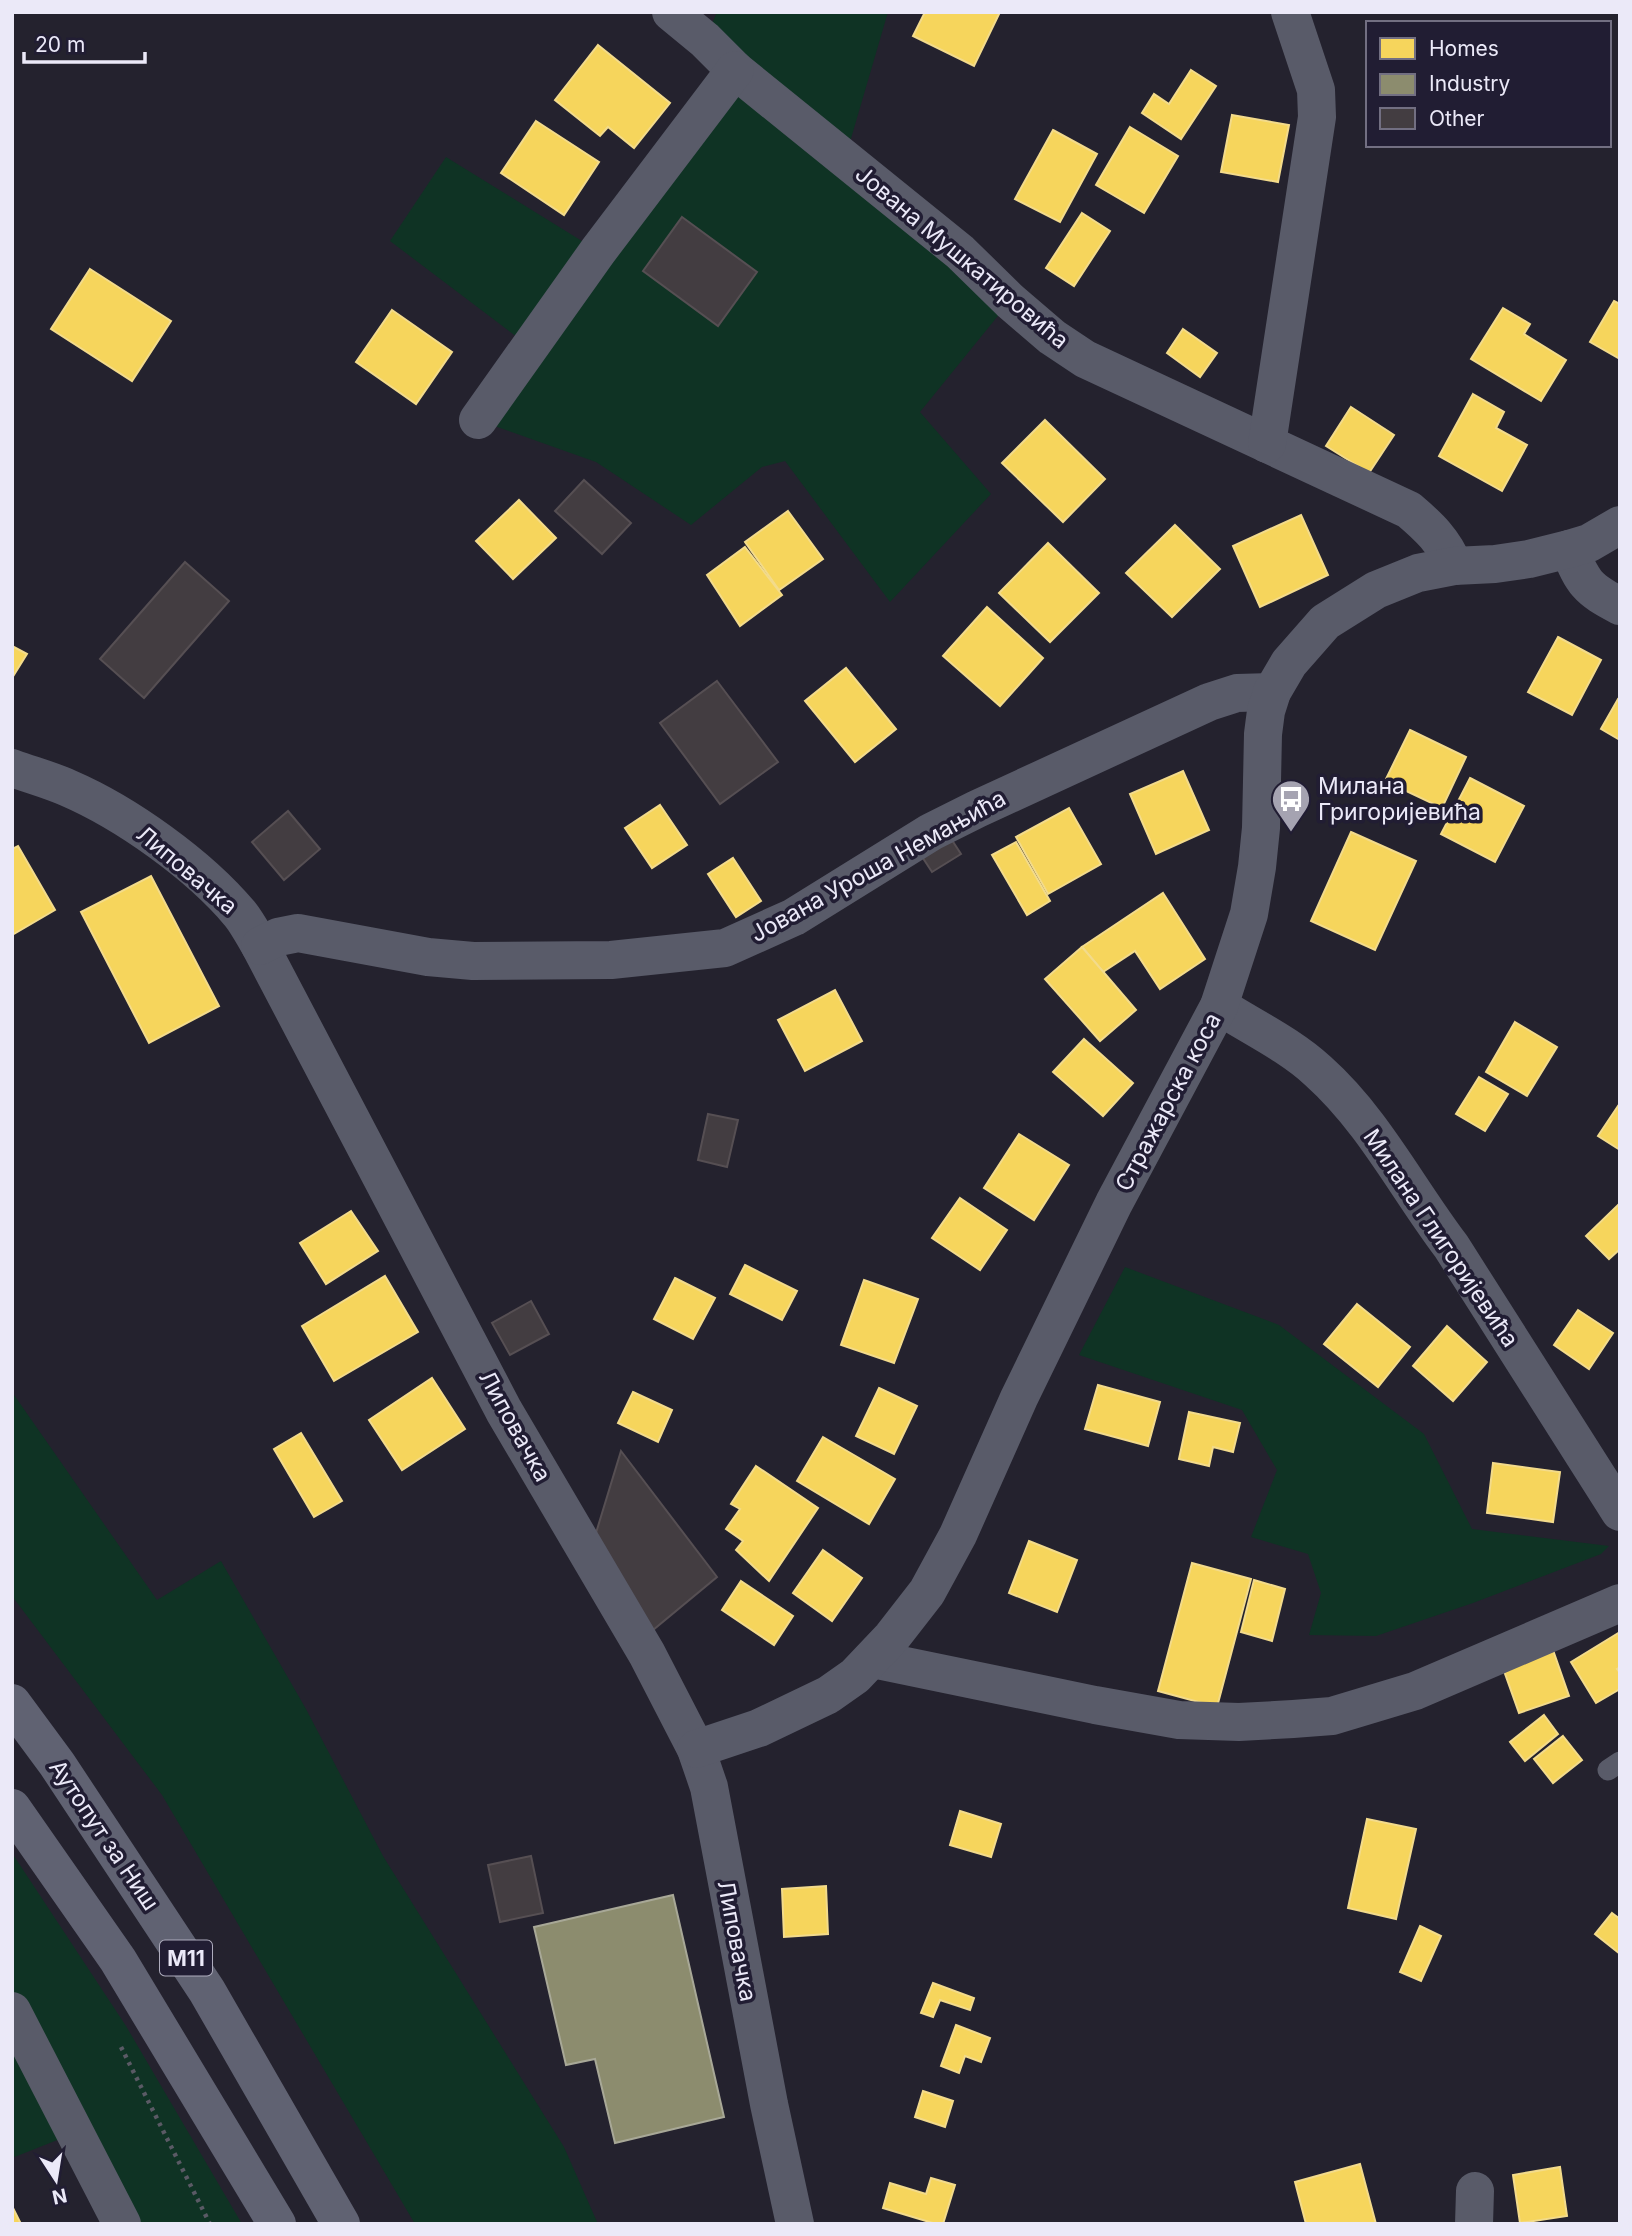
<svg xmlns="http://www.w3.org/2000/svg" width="1632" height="2236" font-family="Inter,sans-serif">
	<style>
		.green { fill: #0f3324 }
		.homes { fill: #f6d55c; stroke: #f3db8b; stroke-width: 2 }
		.industry { fill: #8c8c6e; stroke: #a8a897; stroke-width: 2 }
		.building { fill: #433d41; stroke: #564f53; stroke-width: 2 }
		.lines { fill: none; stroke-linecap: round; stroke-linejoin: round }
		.path { stroke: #5a5a65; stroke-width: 4.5; stroke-dasharray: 3.5 5; stroke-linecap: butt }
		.lane { stroke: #595b69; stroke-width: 21 }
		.street { stroke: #595b69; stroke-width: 38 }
		.highway { stroke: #606272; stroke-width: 38 }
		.labels { text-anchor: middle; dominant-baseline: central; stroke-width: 7; stroke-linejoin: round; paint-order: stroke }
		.shield { fill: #211d33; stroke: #aeacbd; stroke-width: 2 }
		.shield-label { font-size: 21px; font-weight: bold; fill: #ebe9f8 }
		.street-label { font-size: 23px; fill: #ebe9f8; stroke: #211d33 }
		.poi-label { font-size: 23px; fill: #ebe9f8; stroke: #211d33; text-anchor: start }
	</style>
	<rect width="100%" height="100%" fill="#24222e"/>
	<!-- green -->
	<g class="green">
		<polygon points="717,12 888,12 845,159 1010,301 920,412 991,494 890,602 785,461 762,467 691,525 596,462 478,420 530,347 390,241 446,157 598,251 735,70 705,40"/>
		<polygon points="1125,1267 1279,1325 1424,1434 1472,1529 1609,1546 1601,1554 1473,1603 1376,1636 1309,1635 1321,1593 1308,1554 1251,1537 1277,1470 1242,1410 1079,1355"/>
		<polygon points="12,1392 157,1600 221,1561 306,1709 383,1856 564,2147 598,2224 415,2224 162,1795 12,1596"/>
		<polygon points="12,1853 126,2026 242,2224 121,2224 75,2133 12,2158"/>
	</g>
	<!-- homes -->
	<g class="homes">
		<polygon points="925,12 1000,12 974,66 913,36"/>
		<polygon points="598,45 670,103 634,148 608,127 600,136 555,100"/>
		<polygon points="1191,70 1216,86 1181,139 1142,113 1154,94 1169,104"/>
		<polygon points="1232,115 1289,125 1278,182 1221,172"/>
		<polygon points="536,121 599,162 564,215 501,173"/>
		<polygon points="1130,127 1178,156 1144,213 1096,185"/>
		<polygon points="1053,130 1097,154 1060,222 1015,199"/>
		<polygon points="1082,213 1110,231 1074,286 1046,268"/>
		<polygon points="90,269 171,321 132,381 51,329"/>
		<polygon points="1614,301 1620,304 1620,359 1590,342"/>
		<polygon points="1503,308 1530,324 1524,334 1566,360 1541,401 1471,359"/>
		<polygon points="392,310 452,352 416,404 356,362"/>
		<polygon points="1183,329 1217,353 1200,377 1167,353"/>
		<polygon points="1473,394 1504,412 1496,428 1527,445 1502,491 1439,456"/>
		<polygon points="1351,407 1394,435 1369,473 1326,446"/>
		<polygon points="1045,420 1105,479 1063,522 1002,463"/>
		<polygon points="519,500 556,538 513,579 476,541"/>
		<polygon points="788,511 823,559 779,590 745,542"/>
		<polygon points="1301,515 1328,575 1260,607 1233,546"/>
		<polygon points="1175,525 1220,569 1172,617 1126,573"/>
		<polygon points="1048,543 1099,593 1050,642 999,593"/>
		<polygon points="745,547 782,595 740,626 707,575"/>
		<polygon points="987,607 1043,658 1000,706 943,656"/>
		<polygon points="1558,637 1601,660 1572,715 1528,692"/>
		<polygon points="12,646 27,654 12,678"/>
		<polygon points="846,668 896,729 855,762 805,701"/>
		<polygon points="1618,699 1620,700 1620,740 1601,729"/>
		<polygon points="1410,730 1466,757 1442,808 1385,781"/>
		<polygon points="1183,771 1209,830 1156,854 1130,794"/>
		<polygon points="1470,778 1524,806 1495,862 1441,834"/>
		<polygon points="660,805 687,845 652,868 625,828"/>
		<polygon points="1069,808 1101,864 1048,894 1016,837"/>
		<polygon points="1351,832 1416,861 1375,950 1311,921"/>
		<polygon points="1016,842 1050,901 1027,915 992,855"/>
		<polygon points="18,846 55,910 12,935 12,849"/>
		<polygon points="733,858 761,901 736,917 708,874"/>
		<polygon points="151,876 219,1006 149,1043 81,912"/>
		<polygon points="1163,893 1205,959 1160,989 1135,951 1103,972 1082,947"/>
		<polygon points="1082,947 1136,1010 1100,1041 1045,979"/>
		<polygon points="835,990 862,1041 805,1071 778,1020"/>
		<polygon points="1515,1022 1557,1047 1527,1096 1486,1072"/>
		<polygon points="1084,1039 1133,1083 1103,1116 1053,1072"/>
		<polygon points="1479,1077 1508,1094 1485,1131 1456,1114"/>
		<polygon points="1620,1103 1620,1150 1598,1136"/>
		<polygon points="1019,1134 1069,1165 1034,1220 984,1188"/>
		<polygon points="960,1198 1007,1230 980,1270 932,1238"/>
		<polygon points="1620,1203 1620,1249 1609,1259 1586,1236"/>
		<polygon points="351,1211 378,1251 326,1284 300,1243"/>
		<polygon points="745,1265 797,1291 782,1320 730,1294"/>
		<polygon points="385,1276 418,1332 334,1381 302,1326"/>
		<polygon points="675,1278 715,1298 693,1339 654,1319"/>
		<polygon points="864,1280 918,1299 894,1363 841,1345"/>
		<polygon points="1357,1304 1410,1347 1378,1387 1324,1344"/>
		<polygon points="1578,1310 1613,1333 1589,1369 1554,1345"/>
		<polygon points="1447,1326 1487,1362 1453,1401 1413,1366"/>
		<polygon points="432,1378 465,1429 402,1470 369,1420"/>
		<polygon points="1098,1385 1160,1402 1148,1446 1085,1429"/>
		<polygon points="879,1388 917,1406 894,1454 856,1436"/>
		<polygon points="633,1392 672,1410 658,1442 618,1423"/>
		<polygon points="1189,1412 1240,1423 1233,1452 1213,1447 1209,1466 1179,1459"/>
		<polygon points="301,1433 342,1501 314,1517 274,1449"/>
		<polygon points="823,1437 895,1479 869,1524 797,1481"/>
		<polygon points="1493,1463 1560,1472 1553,1522 1487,1513"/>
		<polygon points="756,1466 818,1508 769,1581 736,1550 743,1541 726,1529 740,1509 731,1504"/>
		<polygon points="1029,1541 1077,1560 1057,1612 1009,1593"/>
		<polygon points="823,1550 862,1578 832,1621 793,1593"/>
		<polygon points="1192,1563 1251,1579 1217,1707 1158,1691"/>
		<polygon points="1254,1580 1285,1589 1272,1641 1241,1632"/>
		<polygon points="741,1581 793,1616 774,1645 722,1610"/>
		<polygon points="1620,1632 1620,1667 1617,1669 1620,1673 1620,1689 1596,1703 1571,1662"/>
		<polygon points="1553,1650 1569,1696 1519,1713 1503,1668"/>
		<polygon points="1544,1715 1558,1734 1525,1761 1510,1742"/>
		<polygon points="1563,1736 1582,1760 1553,1783 1534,1759"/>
		<polygon points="960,1811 1001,1824 991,1857 950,1845"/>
		<polygon points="1367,1819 1416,1829 1396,1919 1348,1908"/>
		<polygon points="826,1886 828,1934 784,1937 782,1889"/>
		<polygon points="1612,1913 1620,1919 1620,1954 1595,1934"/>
		<polygon points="1420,1926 1441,1936 1421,1981 1400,1972"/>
		<polygon points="933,1983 974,1998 970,2010 940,2000 933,2017 921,2013"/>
		<polygon points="956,2025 990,2038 981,2062 965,2056 959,2073 941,2066"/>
		<polygon points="923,2091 953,2101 945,2127 915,2117"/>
		<polygon points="1360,2164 1376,2224 1306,2224 1295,2182"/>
		<polygon points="1560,2167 1567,2216 1520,2223 1513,2175"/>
		<polygon points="931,2178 955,2185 943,2224 936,2224 883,2208 890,2183 926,2194"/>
		<polygon points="12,2206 21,2224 12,2224"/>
	</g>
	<!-- industry -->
	<polygon class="industry" points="673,1895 724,2117 615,2143 595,2059 566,2065 534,1927"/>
	<!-- building -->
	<g class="building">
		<polygon points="682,217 757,272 718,326 643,271"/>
		<polygon points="584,480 631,523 602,554 555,511"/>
		<polygon points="185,562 229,601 144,698 100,659"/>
		<polygon points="717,681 778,762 720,804 660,723"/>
		<polygon points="288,811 320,849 284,880 252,842"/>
		<polygon points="946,831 961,854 932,872 917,849"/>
		<polygon points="708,1114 738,1120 727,1167 698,1160"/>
		<polygon points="531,1301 549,1334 510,1355 492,1323"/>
		<polygon points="621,1451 717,1577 653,1630 592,1546"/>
		<polygon points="531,1856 543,1913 500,1922 488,1865"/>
	</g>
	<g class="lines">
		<!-- path -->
		<polyline class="path" points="121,2047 210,2224"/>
		<!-- lane -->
		<polyline class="lane" points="1608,1770 1620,1762"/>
		<!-- street -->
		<g class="street">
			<path d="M671 12 705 40 735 70 960 252 1010 301 1052 337 1085 359 1409 510C1429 527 1444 541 1454 566"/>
			<polyline points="478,420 598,251 735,70"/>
			<polyline points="1267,444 1317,117 1316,90 1290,12"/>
			<path d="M1569 549C1583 583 1587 589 1620 606"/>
			<path d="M12 768C31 775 50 780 68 788 126 813 199 865 240 914 248 924 254 936 260 946L504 1411 647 1654 696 1749 709 1787 769 2104 795 2224"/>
			<polyline points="260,946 278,937 298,933 428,957 473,961 611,960 725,948 794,917 931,832 977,809 1209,702 1237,693 1272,692"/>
			<path d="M1219 1006C1252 1027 1290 1045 1318 1071 1373 1120 1407 1188 1451 1246L1620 1512"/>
			<polyline points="872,1659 1095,1705 1179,1720 1239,1722 1293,1719 1332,1716 1415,1691 1620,1603"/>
			<polyline points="696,1749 759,1728 828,1695 855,1676 892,1637 927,1592 958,1535 1019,1398 1114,1203 1219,1006 1249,914 1257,867 1261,828 1263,734 1266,711 1272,692 1289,663 1325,622 1376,590 1418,573 1454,566 1495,564 1529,559 1569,549 1589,543 1620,525"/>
			<polyline points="12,2011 122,2224"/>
			<polyline points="1474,2224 1475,2191"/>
		</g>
		<!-- highway -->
		<g class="highway">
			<polyline points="12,1703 57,1764 207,1991 341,2224"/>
			<polyline points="12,1808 118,1960 277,2224"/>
		</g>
	</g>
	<!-- icons -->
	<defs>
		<g id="bus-pin" transform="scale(2.0125)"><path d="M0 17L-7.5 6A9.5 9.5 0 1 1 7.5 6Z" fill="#a5a3b1" stroke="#211d33"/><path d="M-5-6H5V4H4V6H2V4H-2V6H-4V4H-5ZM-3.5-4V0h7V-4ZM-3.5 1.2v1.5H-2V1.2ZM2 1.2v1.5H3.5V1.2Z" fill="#fff"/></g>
	</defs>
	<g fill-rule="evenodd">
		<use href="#bus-pin" x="1291" y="799"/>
	</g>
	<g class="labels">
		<!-- shield labels -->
		<rect class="shield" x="160" y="1940.5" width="52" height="35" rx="5"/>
		<g class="shield-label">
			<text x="186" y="1958">M11</text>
		</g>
		<!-- street labels -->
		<g class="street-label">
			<text transform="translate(962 257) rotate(40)">Јована Мушкатировића</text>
			<text transform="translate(878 866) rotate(-29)">Јована Уроша Немањића</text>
			<text transform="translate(187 870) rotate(40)">Липовачка</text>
			<text transform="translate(1168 1102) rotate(-62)">Стражарска коса</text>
			<text transform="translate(1441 1238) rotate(56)">Милана Глигоријевића</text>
			<text transform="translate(515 1426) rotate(61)">Липовачка</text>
			<text transform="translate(104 1835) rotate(56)">Аутопут за Ниш</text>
			<text transform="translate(737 1941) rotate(79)">Липовачка</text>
		</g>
		<!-- poi labels -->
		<g class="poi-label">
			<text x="1318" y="786">Милана<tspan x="1318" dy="26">Григоријевића</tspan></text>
		</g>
	</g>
	<!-- border -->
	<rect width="1632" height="2236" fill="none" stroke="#ebe9f8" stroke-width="28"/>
	<!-- legend -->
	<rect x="1366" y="21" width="245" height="126" fill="#211d33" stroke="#726f82" stroke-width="2"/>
	<rect x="1380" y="38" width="35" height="21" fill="#f6d55c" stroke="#726f82" stroke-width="2"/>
	<text x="1429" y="56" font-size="21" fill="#ebe9f8">Homes</text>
	<rect x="1380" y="74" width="35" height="21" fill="#8c8c6e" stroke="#726f82" stroke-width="2"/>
	<text x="1429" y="91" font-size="21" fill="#ebe9f8">Industry</text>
	<rect x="1380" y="108" width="35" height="21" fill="#433d41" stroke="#726f82" stroke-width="2"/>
	<text x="1429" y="126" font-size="21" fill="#ebe9f8">Other</text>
	<!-- north arrow -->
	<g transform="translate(56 2180) rotate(168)" stroke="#211d33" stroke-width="5" paint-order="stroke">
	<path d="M0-5L12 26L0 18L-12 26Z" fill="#ebe9f8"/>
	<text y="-10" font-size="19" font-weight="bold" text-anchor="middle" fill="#ebe9f8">N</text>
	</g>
	<!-- scale -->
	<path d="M24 52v10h121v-10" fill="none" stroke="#ebe9f8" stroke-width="3.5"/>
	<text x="35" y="52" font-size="21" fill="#ebe9f8" stroke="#211d33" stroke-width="5" paint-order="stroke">20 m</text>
</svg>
